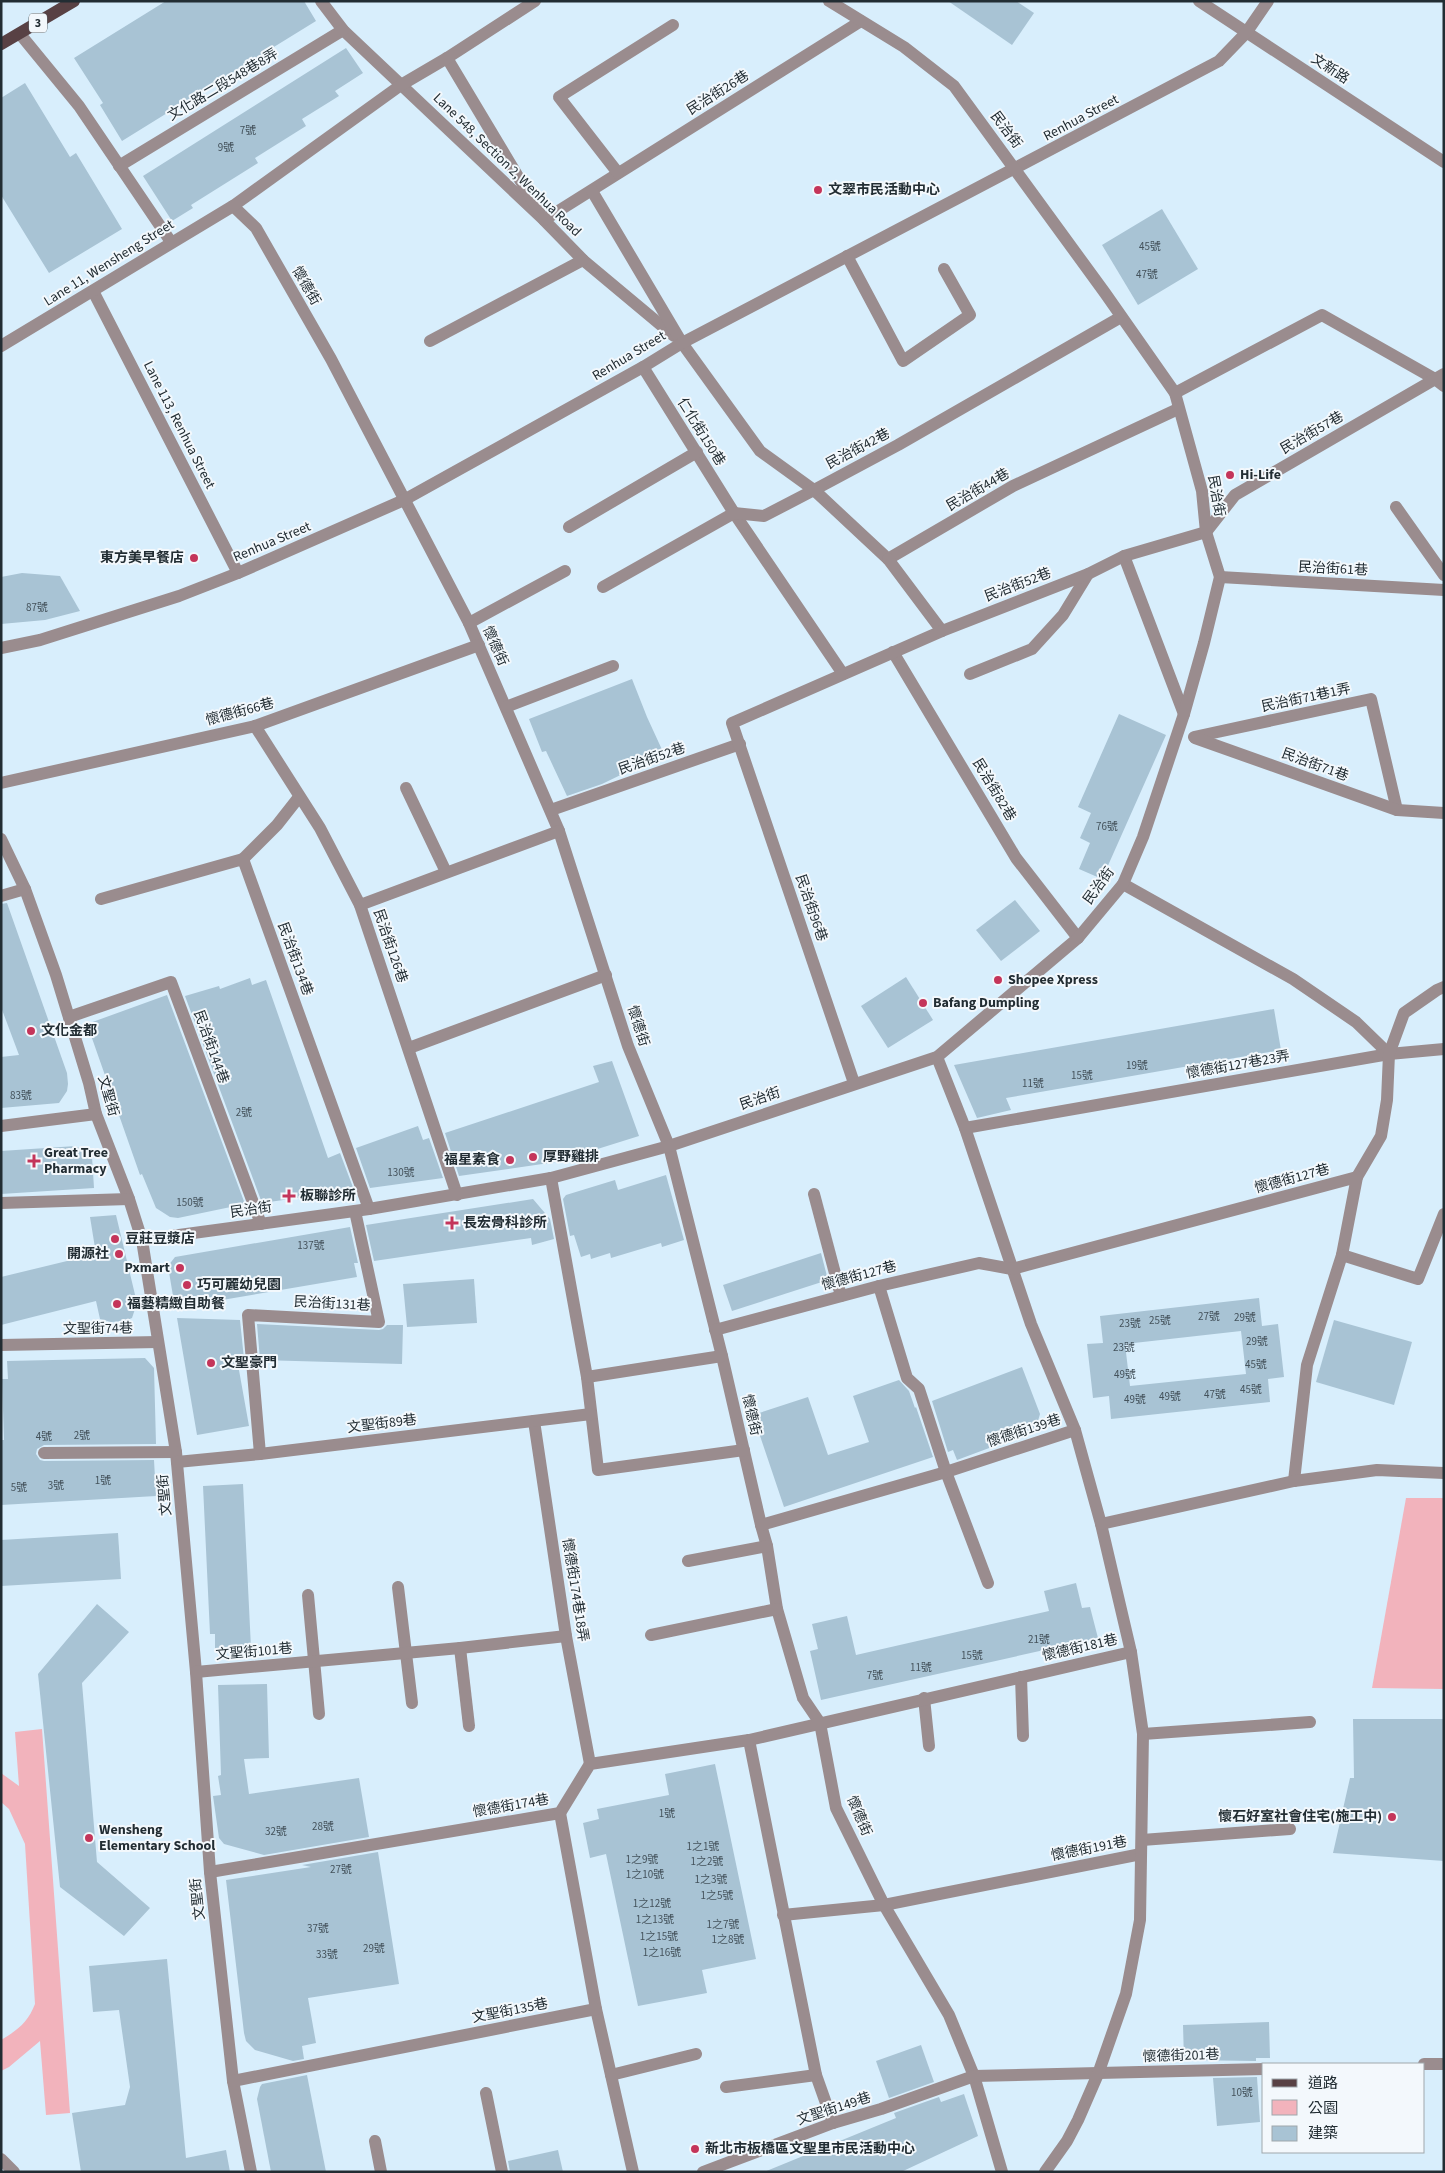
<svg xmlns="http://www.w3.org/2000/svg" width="1445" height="2173" font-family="'Source Sans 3','Noto Sans TC',sans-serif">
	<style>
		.green { fill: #f2b3bc }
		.building { fill: #a8c3d4; fill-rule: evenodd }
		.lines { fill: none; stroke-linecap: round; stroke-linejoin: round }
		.minor { stroke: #9a8c8e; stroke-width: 12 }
		.major { stroke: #584144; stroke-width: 12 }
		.poi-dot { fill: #c4355a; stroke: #f3f8fc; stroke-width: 2 }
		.labels { text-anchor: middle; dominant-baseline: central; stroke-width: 4; stroke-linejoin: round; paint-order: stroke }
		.number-label { font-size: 11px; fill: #44525b }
		.shield { fill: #f3f8fc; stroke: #616a6f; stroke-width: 1 }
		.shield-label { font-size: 12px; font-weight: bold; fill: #222d33 }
		.street-label { font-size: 14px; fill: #222d33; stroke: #f3f8fc }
		.poi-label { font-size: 14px; font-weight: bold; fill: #222d33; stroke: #f3f8fc; text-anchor: start }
	</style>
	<rect width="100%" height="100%" fill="#d8eefc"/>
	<!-- green -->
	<g class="green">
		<polygon points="1406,1498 1444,1498 1444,1689 1372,1688"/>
		<path d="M42 1729 70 2113 46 2115 40 2041 9 2067 1 2071V2040C18 2030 28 2022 35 2004L25 1844 9 1809 1 1802V1773L19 1786 15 1732Z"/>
	</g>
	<!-- building -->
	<g class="building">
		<polygon points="166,1 304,1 316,21 122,141 100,105 103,103 74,58"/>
		<polygon points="948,1 1016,1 1034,13 1012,45"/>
		<polygon points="346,48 363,73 335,91 339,96 302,119 306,126 255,158 258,163 191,205 193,208 172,221 143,176"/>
		<polygon points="25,83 70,157 76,153 122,229 49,273 1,195 1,98"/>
		<polygon points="1162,209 1198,269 1138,305 1102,245"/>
		<polygon points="22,573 60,576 80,611 45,620 1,624 1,577"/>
		<polygon points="632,679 647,717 664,754 602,784 567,796 546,751 542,752 529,719"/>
		<polygon points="1119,714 1166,735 1102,879 1079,869 1090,843 1080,838 1091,813 1078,807"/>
		<polygon points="1015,900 1040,931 1001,961 976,930"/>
		<polygon points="7,903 67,1073 68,1084 67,1091 59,1103 1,1108 1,1057 19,1055 1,1007 1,904"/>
		<polygon points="906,977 933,1020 888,1048 861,1006"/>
		<polygon points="250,978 252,985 266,980 328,1158 340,1153 354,1190 262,1203 185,996 219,986 220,989"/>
		<polygon points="167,995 245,1204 178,1218 170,1217 156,1208 142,1174 140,1175 87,1024"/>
		<polygon points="1274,1009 1281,1050 1006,1098 1011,1110 977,1118 954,1065"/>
		<polygon points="612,1061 639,1136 556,1162 459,1176 445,1133 599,1082 593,1066"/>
		<polygon points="418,1126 423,1140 429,1138 443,1178 370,1188 356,1148"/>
		<polygon points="76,1146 92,1157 94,1188 1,1194 1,1151"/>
		<polygon points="666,1175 684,1240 662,1247 661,1243 611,1258 610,1253 591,1259 590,1254 581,1257 574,1235 570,1236 563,1199 566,1195 615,1180 618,1190"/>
		<polygon points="533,1199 550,1219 554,1239 532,1245 531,1238 374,1261 366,1225"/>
		<polygon points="116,1215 137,1303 132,1318 125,1321 111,1322 100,1319 96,1301 1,1325 1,1277 96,1254 90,1217"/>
		<polygon points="350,1227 358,1263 354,1263 357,1277 175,1308 168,1266 175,1257"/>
		<polygon points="821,1253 828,1280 732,1311 723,1285"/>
		<polygon points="474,1279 477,1323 407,1327 403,1284"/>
		<path d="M1259 1298 1262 1326 1278 1324 1284 1377 1268 1379 1270 1402 1111 1419 1109 1396 1093 1398 1087 1344 1103 1343 1100 1316ZM1241 1331 1246 1374 1130 1386 1125 1344Z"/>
		<polygon points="177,1318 240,1320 244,1359 237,1359 249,1426 197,1435"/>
		<polygon points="1334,1320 1412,1342 1394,1405 1316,1382"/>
		<polygon points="257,1324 379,1330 383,1329 387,1325 403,1325 402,1364 260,1360"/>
		<polygon points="145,1358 154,1368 156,1444 44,1445 37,1449 36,1454 40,1460 44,1461 154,1460 156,1496 1,1505 1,1440 4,1440 2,1379 8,1379 7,1361"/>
		<polygon points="1022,1367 1040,1414 1035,1431 957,1460 953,1450 948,1452 932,1401"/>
		<polygon points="899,1380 909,1391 915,1408 916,1407 933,1457 784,1507 753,1415 808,1397 828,1455 869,1442 853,1396"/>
		<polygon points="243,1484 251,1648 215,1649 215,1634 210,1634 203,1486"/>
		<polygon points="118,1533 121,1579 1,1586 1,1540"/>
		<polygon points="1076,1583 1082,1608 1090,1607 1098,1638 821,1700 810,1651 818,1649 812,1624 847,1616 856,1655 1049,1611 1044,1591"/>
		<polygon points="97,1604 129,1632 82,1683 97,1862 150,1908 124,1936 60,1887 38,1674"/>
		<polygon points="267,1684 269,1758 244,1759 249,1794 359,1778 369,1837 264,1855 224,1844 219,1838 213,1796 221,1795 218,1776 221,1775 218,1685"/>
		<polygon points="1353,1719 1444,1719 1444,1861 1333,1853 1350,1778 1354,1778"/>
		<polygon points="715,1764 756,1959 702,1970 707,1993 638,2006 606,1854 590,1858 583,1823 599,1819 597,1809 669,1795 665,1774"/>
		<polygon points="378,1852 399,1984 308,1998 316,2043 302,2046 304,2059 293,2061 255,2050 246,2041 244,2033 226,1880 311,1867 302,1865"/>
		<polygon points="167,1959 186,2158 226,2150 230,2172 81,2172 72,2113 125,2105 130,2087 119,2010 93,2012 89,1966"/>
		<polygon points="1269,2022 1270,2058 1256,2058 1256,2061 1184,2060 1183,2025"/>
		<polygon points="921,2045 934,2082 889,2098 876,2061"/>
		<polygon points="307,2075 326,2172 271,2172 257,2099 260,2087 262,2084"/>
		<polygon points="1257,2077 1260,2122 1217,2126 1213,2078"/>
		<polygon points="964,2094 978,2136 901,2172 764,2172 896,2118 894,2113 939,2097 941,2102"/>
		<polygon points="558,2150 563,2172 510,2172 508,2161"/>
	</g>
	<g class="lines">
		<!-- minor -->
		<g class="minor">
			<polyline points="321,1 343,30 544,220 583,260 674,336"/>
			<polyline points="1199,1 1444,162"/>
			<polyline points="20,34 79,106 171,242"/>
			<polyline points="447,58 544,220 861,21"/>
			<polyline points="119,166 343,30"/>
			<polyline points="618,173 559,97 673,25"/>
			<polyline points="592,191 682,343 760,451 814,490 888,559 1013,486 1178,409"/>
			<polyline points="233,206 256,228 331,359 469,623 559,831 628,1046 669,1146 722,1356 761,1525 767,1546 777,1609 803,1698 820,1723 836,1808 884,1905 949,2015 974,2076 1002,2172"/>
			<polyline points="847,256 903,361 970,315 944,269"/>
			<polyline points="93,291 238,573"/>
			<polyline points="430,341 583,260"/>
			<polyline points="1,346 233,206 401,85 447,58 535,1"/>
			<polyline points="643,367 734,513 843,674"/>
			<polyline points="1175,393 1322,315 1435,379 1444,386"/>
			<polyline points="1396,507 1444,575"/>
			<polyline points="569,527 697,452"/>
			<polyline points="1124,556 1184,714"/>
			<polyline points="888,559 942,631"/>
			<polyline points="1220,577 1444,590"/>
			<polyline points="603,587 734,513 764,516 814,490 898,445 1121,317"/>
			<polyline points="469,623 565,571"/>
			<polyline points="1,648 40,640 179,596 238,573 404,500 643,367 682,343 1219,61 1246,33 1268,1"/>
			<polyline points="893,652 1016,858 1078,938"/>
			<polyline points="970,674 1032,649 1063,615 1088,574"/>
			<polyline points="506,707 613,666"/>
			<polyline points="255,726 320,828 360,905 457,1195"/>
			<polyline points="1194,737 1371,699 1397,810"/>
			<polyline points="1195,738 1397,810 1444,813"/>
			<polyline points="1,783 255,726 479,645"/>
			<polyline points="406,788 446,872"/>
			<polyline points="551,810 740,744"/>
			<polyline points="1,839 25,889 56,975 89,1083 96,1114 129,1199 142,1240 176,1452 196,1672 210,1872 233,2081 251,2172"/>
			<polyline points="243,859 277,825 299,797"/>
			<polyline points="1123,884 1293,979 1356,1022 1389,1054"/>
			<polyline points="1,896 25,889"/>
			<polyline points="101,899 243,859 369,1209"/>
			<polyline points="360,905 559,831"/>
			<polyline points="69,1017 171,982 261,1224"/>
			<polyline points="409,1048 606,975"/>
			<polyline points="937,1057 965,1128 1031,1324 1075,1430 1101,1524 1131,1652"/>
			<polyline points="854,1083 732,723 942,631 1088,574 1124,556 1206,532 1235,495 1444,374"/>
			<polyline points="1,1126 96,1114"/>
			<polyline points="965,1128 1389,1054 1444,1049"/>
			<polyline points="1357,1177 1381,1136 1387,1100 1389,1054 1404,1013 1437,990 1444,987"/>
			<polyline points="551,1178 587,1377 598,1470 744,1450"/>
			<polyline points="814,1194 841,1296"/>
			<polyline points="1,1203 129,1199"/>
			<polyline points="142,1240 369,1209 551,1178 669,1146 937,1057 1078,938 1123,884 1143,837 1184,714 1204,643 1220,577 1206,532 1202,491 1175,393 1105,293 954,86 904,47 829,1"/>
			<polyline points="879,1286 907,1378 919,1389 946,1472 988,1583"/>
			<polyline points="715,1330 879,1286 979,1263 1012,1269 1357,1177 1342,1255 1418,1279 1444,1214"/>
			<polyline points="1,1345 158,1342"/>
			<polyline points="587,1377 722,1356"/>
			<polyline points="534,1421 566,1636 590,1764"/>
			<polyline points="44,1453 176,1452"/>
			<polyline points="260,1454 248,1315 379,1322 355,1211"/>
			<polyline points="177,1462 260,1454 591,1414"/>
			<polyline points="1294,1481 1307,1365 1342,1255"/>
			<polyline points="1101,1524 1294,1481 1377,1470 1444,1473"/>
			<polyline points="761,1525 946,1472 1075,1430"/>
			<polyline points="688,1561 767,1546"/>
			<polyline points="398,1587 412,1703"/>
			<polyline points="308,1595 319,1714"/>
			<polyline points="651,1635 777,1609"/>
			<polyline points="460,1648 469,1726"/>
			<polyline points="196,1672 460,1648 566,1636"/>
			<polyline points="1021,1677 1023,1736"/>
			<polyline points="924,1698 929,1746"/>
			<polyline points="749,1740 816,2075 833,2123"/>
			<polyline points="1142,1840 1290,1829"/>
			<polyline points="210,1872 560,1813 590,1764 749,1740 1131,1652 1143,1734 1310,1722"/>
			<polyline points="783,1915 884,1905 1141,1854"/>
			<polyline points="596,2009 611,2075"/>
			<polyline points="1424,2064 1444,2064"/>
			<polyline points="233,2081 596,2009 560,1813"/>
			<polyline points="726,2087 816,2075"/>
			<polyline points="486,2093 502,2172"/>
			<polyline points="375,2141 381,2172"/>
			<polyline points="1,2159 14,2172"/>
			<polyline points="633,2172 611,2075 696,2054"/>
			<polyline points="703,2172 833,2123 881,2109 974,2076 1264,2069"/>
			<polyline points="1045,2172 1067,2141 1078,2120 1098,2074 1126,1994 1140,1920 1143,1734"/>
		</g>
		<!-- major -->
		<polyline class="major" points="1,44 74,1"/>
	</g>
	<!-- markers -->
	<g class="poi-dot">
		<circle cx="818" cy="190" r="5"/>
		<circle cx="1230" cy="475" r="5"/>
		<circle cx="194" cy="558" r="5"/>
		<circle cx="998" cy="980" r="5"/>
		<circle cx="923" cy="1003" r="5"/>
		<circle cx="31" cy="1031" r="5"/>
		<circle cx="533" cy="1157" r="5"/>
		<circle cx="510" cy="1160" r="5"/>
		<path d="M31.5 1153.5h5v5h5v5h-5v5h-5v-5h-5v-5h5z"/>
		<path d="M286.5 1188.5h5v5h5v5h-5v5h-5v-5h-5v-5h5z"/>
		<path d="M449.5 1215.5h5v5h5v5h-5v5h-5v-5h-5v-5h5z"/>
		<circle cx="115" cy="1239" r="5"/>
		<circle cx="119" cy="1254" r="5"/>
		<circle cx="180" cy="1268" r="5"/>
		<circle cx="187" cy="1285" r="5"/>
		<circle cx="117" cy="1304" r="5"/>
		<circle cx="211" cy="1363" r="5"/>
		<circle cx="1392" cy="1817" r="5"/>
		<circle cx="89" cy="1838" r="5"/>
		<circle cx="695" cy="2149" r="5"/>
	</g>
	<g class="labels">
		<!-- number labels -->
		<g class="number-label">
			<text x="248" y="130">7號</text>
			<text x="226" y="147">9號</text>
			<text x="1150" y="246">45號</text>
			<text x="1147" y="274">47號</text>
			<text x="37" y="607">87號</text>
			<text x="1107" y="826">76號</text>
			<text x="1137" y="1065">19號</text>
			<text x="1082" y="1075">15號</text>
			<text x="1033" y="1083">11號</text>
			<text x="21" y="1095">83號</text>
			<text x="244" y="1112">2號</text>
			<text x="401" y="1172">130號</text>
			<text x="190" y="1202">150號</text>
			<text x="311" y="1245">137號</text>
			<text x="1209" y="1316">27號</text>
			<text x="1245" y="1317">29號</text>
			<text x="1160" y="1320">25號</text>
			<text x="1130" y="1323">23號</text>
			<text x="1257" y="1341">29號</text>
			<text x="1124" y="1347">23號</text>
			<text x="1256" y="1364">45號</text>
			<text x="1125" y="1374">49號</text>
			<text x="1251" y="1389">45號</text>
			<text x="1215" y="1394">47號</text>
			<text x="1170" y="1396">49號</text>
			<text x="1135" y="1399">49號</text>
			<text x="82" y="1435">2號</text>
			<text x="44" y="1436">4號</text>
			<text x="103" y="1480">1號</text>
			<text x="56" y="1485">3號</text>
			<text x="19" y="1487">5號</text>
			<text x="1039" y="1639">21號</text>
			<text x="972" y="1655">15號</text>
			<text x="921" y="1667">11號</text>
			<text x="875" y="1675">7號</text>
			<text x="667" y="1813">1號</text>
			<text x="323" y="1826">28號</text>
			<text x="276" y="1831">32號</text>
			<text x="703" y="1846">1之1號</text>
			<text x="642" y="1859">1之9號</text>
			<text x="707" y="1861">1之2號</text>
			<text x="341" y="1869">27號</text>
			<text x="645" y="1874">1之10號</text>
			<text x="711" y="1879">1之3號</text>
			<text x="717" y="1895">1之5號</text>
			<text x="652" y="1903">1之12號</text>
			<text x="655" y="1919">1之13號</text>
			<text x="723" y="1924">1之7號</text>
			<text x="318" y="1928">37號</text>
			<text x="659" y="1936">1之15號</text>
			<text x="728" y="1939">1之8號</text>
			<text x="374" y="1948">29號</text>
			<text x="662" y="1952">1之16號</text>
			<text x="327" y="1954">33號</text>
			<text x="1242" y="2092">10號</text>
		</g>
		<!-- shield labels -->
		<rect class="shield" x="29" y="13.5" width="18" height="19" rx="4"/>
		<g class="shield-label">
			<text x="38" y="23">3</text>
		</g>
		<!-- street labels -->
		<g class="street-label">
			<text transform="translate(1330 69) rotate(33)">文新路</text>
			<text transform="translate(223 85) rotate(-31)">文化路二段548巷8弄</text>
			<text transform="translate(718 93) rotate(-32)">民治街26巷</text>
			<text transform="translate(1081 118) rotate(-28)">Renhua Street</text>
			<text transform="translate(1006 130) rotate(53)">民治街</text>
			<text transform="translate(507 165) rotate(44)">Lane 548, Section 2, Wenhua Road</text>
			<text transform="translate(109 263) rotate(-32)">Lane 11, Wensheng Street</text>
			<text transform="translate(306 286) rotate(60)">懷德街</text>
			<text transform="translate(629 356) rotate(-31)">Renhua Street</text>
			<text transform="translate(179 425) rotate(63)">Lane 113, Renhua Street</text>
			<text transform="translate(701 432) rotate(58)">仁化街150巷</text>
			<text transform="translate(1312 433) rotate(-30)">民治街57巷</text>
			<text transform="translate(858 449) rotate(-28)">民治街42巷</text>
			<text transform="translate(978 490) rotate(-30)">民治街44巷</text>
			<text transform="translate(1216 496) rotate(80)">民治街</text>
			<text transform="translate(272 542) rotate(-23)">Renhua Street</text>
			<text transform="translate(1333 569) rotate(3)">民治街61巷</text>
			<text transform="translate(1018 585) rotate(-21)">民治街52巷</text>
			<text transform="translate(495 646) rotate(66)">懷德街</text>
			<text transform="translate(1306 698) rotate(-12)">民治街71巷1弄</text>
			<text transform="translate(240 712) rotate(-15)">懷德街66巷</text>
			<text transform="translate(652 759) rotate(-19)">民治街52巷</text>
			<text transform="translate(1315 765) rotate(20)">民治街71巷</text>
			<text transform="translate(994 790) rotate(59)">民治街82巷</text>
			<text transform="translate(1099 886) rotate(-54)">民治街</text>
			<text transform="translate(811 908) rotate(71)">民治街96巷</text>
			<text transform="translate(390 946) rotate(71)">民治街126巷</text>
			<text transform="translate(295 959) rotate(70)">民治街134巷</text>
			<text transform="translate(638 1026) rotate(72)">懷德街</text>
			<text transform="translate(211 1047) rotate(70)">民治街144巷</text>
			<text transform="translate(1238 1065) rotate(-10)">懷德街127巷23弄</text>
			<text transform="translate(108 1096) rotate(74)">文聖街</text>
			<text transform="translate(760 1099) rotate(-19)">民治街</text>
			<text transform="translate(1292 1179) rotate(-15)">懷德街127巷</text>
			<text transform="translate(251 1210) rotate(-8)">民治街</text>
			<text transform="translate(859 1276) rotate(-15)">懷德街127巷</text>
			<text transform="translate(332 1304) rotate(3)">民治街131巷</text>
			<text transform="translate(98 1329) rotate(-1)">文聖街74巷</text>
			<text transform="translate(751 1415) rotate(77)">懷德街</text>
			<text transform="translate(382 1424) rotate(-7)">文聖街89巷</text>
			<text transform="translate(1024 1431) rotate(-18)">懷德街139巷</text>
			<text transform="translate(165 1495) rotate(-95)">文聖街</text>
			<text transform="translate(575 1590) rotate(81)">懷德街174巷18弄</text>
			<text transform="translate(1080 1648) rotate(-13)">懷德街181巷</text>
			<text transform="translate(254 1652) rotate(-5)">文聖街101巷</text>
			<text transform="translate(511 1806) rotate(-10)">懷德街174巷</text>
			<text transform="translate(859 1816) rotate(67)">懷德街</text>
			<text transform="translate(1089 1849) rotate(-11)">懷德街191巷</text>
			<text transform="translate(198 1899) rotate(-96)">文聖街</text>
			<text transform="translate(510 2011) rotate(-11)">文聖街135巷</text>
			<text transform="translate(1181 2056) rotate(-2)">懷德街201巷</text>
			<text transform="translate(834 2109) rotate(-18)">文聖街149巷</text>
		</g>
		<!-- poi labels -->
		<g class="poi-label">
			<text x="828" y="190">文翠市民活動中心</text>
			<text x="1240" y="475">Hi-Life</text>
			<text x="184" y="558" text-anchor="end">東方美早餐店</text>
			<text x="1008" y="980">Shopee Xpress</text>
			<text x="933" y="1003">Bafang Dumpling</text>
			<text x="41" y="1031">文化金都</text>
			<text x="44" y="1153">Great Tree<tspan x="44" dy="16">Pharmacy</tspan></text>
			<text x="543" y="1157">厚野雞排</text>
			<text x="500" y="1160" text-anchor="end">福星素食</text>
			<text x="300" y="1196">板聯診所</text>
			<text x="463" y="1223">長宏骨科診所</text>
			<text x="125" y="1239">豆莊豆漿店</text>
			<text x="109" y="1254" text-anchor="end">開源社</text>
			<text x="170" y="1268" text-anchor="end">Pxmart</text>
			<text x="197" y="1285">巧可麗幼兒園</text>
			<text x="127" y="1304">福藝精緻自助餐</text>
			<text x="221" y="1363">文聖豪門</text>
			<text x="1382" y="1817" text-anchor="end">懷石好室社會住宅(施工中)</text>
			<text x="99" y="1830">Wensheng<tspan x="99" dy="16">Elementary School</tspan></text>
			<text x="705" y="2149">新北市板橋區文聖里市民活動中心</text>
		</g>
	</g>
	<!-- border -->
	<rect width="1445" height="2173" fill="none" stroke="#222d33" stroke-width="5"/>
	<!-- legend -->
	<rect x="1262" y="2063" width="162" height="90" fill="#f3f8fc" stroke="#9fa7ac"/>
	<rect x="1272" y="2079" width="25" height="8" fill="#584144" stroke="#9fa7ac"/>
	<text x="1308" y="2088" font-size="15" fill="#222d33">道路</text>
	<rect x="1272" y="2100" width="25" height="15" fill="#f2b3bc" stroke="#9fa7ac"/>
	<text x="1308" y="2113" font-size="15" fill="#222d33">公園</text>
	<rect x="1272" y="2126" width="25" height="15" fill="#a8c3d4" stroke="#9fa7ac"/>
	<text x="1308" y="2138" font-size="15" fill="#222d33">建築</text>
</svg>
